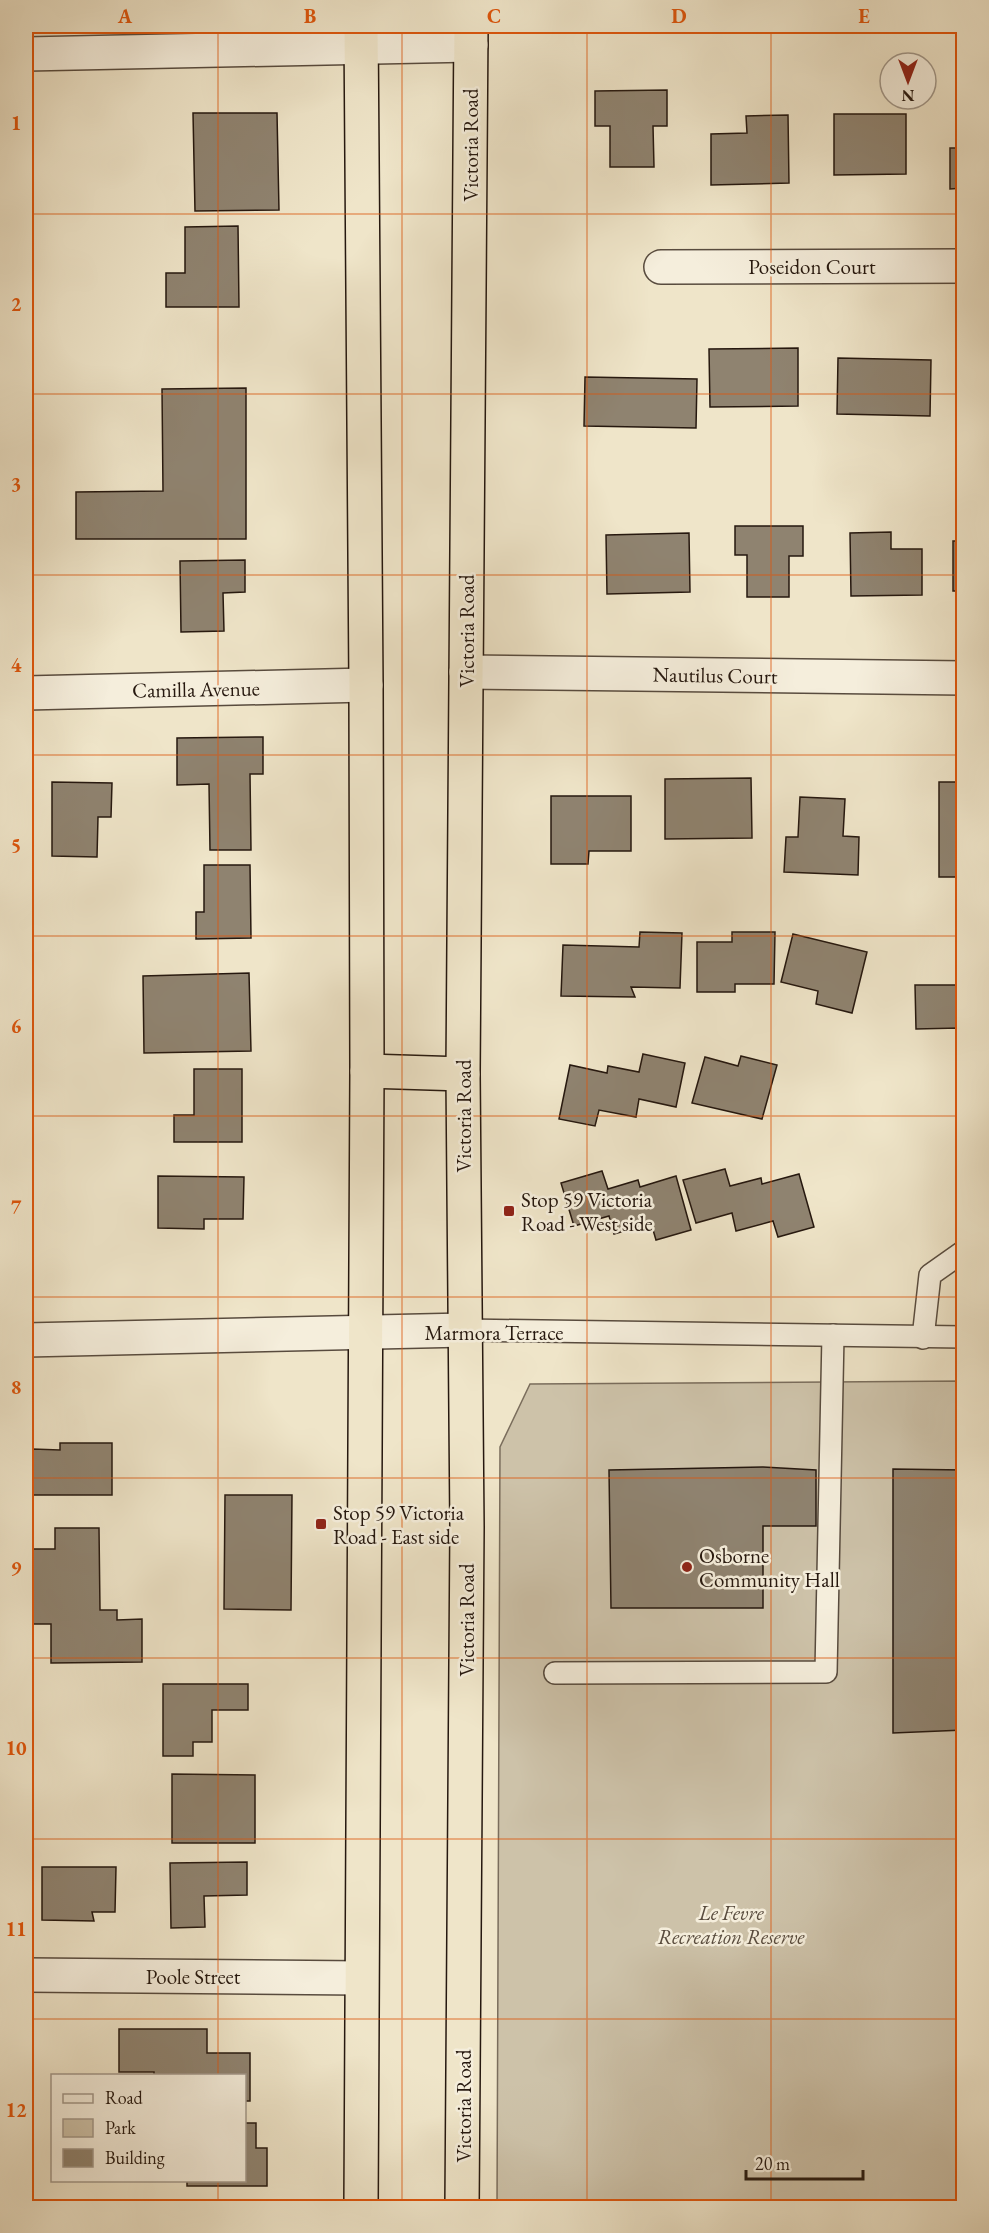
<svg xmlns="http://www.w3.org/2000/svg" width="989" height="2233" font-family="'EB Garamond',serif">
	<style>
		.green { fill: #cdc2a9; stroke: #7a6d5c; stroke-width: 1.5 }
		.building { fill: #8f8370; stroke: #26180f; stroke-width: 1.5 }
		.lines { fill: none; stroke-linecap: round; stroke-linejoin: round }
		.lane-casing { stroke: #584b3e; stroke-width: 24 }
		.street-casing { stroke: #584b3e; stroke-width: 36 }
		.highway-casing { stroke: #26180f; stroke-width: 36 }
		.lane { stroke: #f5eedc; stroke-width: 21 }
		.street { stroke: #f5eedc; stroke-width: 33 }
		.highway { stroke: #efe5c9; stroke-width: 33 }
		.grid { fill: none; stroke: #de560c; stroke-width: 1.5; stroke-opacity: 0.55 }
		.poi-dot { fill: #8f2418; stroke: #f5eedc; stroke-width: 2 }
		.labels { text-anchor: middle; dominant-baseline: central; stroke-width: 5; stroke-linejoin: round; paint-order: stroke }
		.street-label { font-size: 21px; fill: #26180f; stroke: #f5eedc }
		.poi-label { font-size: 21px; fill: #26180f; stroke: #f5eedc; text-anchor: start }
		.park-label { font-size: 21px; font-style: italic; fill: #584b3d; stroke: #f5eedc }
		.neatline { fill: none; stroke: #de560c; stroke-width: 2 }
		.grid-label { font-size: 20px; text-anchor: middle; font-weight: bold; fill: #de560c }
	</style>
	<rect width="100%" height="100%" fill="#efe5c9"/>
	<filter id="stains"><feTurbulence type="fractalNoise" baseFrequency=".00333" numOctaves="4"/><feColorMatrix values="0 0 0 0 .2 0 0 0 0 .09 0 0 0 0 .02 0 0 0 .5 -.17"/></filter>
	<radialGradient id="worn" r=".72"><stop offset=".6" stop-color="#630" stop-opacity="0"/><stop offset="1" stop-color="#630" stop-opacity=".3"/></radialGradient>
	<!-- green -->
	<polygon class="green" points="963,1381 963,2207 497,2208 500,1447 530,1384"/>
	<!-- building -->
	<g class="building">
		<polygon points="787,26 845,26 845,27 787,29"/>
		<polygon points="667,90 667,126 653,126 654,167 610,167 610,126 595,126 595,91"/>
		<polygon points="193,113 277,113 279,210 195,211"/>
		<polygon points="834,114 906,114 906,174 834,175"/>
		<polygon points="788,115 789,183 711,185 711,134 747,133 746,116"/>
		<polygon points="950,148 964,148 964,188 950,189"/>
		<polygon points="238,226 239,307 166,307 166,273 185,273 185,227"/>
		<polygon points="798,348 798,406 710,407 709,349"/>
		<polygon points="838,358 931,360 930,416 837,414"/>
		<polygon points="585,377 697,379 696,428 584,426"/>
		<polygon points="960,385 964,385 964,414 958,414"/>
		<polygon points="246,388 246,539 76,539 76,492 163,491 162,389"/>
		<polygon points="735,526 803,526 803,556 789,556 789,597 747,597 747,555 735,555"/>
		<polygon points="891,532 891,549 922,549 922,595 851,596 850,533"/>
		<polygon points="689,533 690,592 607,594 606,535"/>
		<rect x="953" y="541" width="11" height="50"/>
		<polygon points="245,560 245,592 223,593 224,631 181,632 180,561"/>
		<polygon points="263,737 263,774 250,774 251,850 210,850 209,784 177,785 177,738"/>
		<polygon points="751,778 752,838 665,839 665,779"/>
		<polygon points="52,782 112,783 111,817 98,817 97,857 52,856"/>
		<rect x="939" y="782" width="25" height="95"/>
		<polygon points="551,796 631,796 631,851 589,851 588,864 551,864"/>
		<polygon points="800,797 845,799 843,836 859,837 858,875 784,872 786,837 798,837"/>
		<polygon points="204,865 250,865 251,938 196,939 196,912 204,912"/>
		<polygon points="640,932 682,933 680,988 631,987 635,997 561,996 563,945 639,947"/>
		<polygon points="732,932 775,932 774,984 735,984 735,992 697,992 697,942 732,942"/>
		<polygon points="793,934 867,952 852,1013 816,1004 818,991 781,982"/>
		<polygon points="249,973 251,1051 144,1053 143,976"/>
		<polygon points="957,974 964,974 964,1043 959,1043 959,1028 916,1029 915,985 957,985"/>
		<polygon points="643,1054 685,1063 676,1107 639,1099 636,1117 599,1110 595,1126 559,1119 570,1065 607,1073 608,1066 639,1072"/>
		<polygon points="741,1056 777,1065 762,1119 692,1103 705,1057 738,1066"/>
		<polygon points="194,1069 242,1069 242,1142 174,1142 174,1115 194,1115"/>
		<polygon points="725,1169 730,1186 761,1178 762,1184 799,1174 814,1227 778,1237 773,1221 736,1231 732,1213 696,1223 683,1180"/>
		<polygon points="602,1171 608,1189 638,1180 640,1187 676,1176 691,1230 656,1240 651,1223 614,1234 609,1216 574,1226 561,1183"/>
		<polygon points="158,1176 244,1177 243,1219 204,1219 204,1229 158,1228"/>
		<polygon points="60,1443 112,1443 112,1495 33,1495 33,1449 60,1450"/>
		<polygon points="763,1467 816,1470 816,1526 763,1526 763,1608 611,1608 609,1470"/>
		<polygon points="893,1469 964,1470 964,1730 893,1733"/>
		<polygon points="225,1495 292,1495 291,1610 224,1609"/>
		<polygon points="55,1528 99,1528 100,1610 117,1610 117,1620 142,1619 142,1662 51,1663 51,1624 26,1624 26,1549 55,1549"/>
		<polygon points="163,1684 248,1684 248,1710 212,1710 212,1742 193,1742 193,1756 163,1756"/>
		<polygon points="172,1774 255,1775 255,1843 172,1843"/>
		<polygon points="247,1862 247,1895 204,1896 205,1927 171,1928 170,1863"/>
		<polygon points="42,1867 116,1867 115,1912 92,1912 94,1921 42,1920"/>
		<polygon points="119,2029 207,2029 207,2053 250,2053 250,2101 244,2101 244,2076 154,2076 154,2072 119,2072"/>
		<polygon points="244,2123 256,2123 256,2148 267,2148 267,2186 187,2186 187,2180 244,2180"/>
		<polygon points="179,2201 260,2202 260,2208 179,2208"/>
	</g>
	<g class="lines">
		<!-- lane casing -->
		<g class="lane-casing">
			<g id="lane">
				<polyline points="465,1330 964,1337"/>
				<polyline points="923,1338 930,1275 964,1251"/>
				<polyline points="555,1673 826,1672 833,1335"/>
			</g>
		</g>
		<!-- street casing -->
		<g class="street-casing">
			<g id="street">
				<polyline points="26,54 471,45"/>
				<polyline points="661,267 964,266"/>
				<polyline points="466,672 964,678"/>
				<polyline points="26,693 366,685"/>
				<polyline points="26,1340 465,1330"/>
				<polyline points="26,1975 361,1978"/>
			</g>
		</g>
		<!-- highway casing -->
		<g class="highway-casing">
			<g id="highway">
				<polyline points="361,26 366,685 367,1071 361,2208"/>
				<polyline points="367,1071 463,1074"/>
				<polyline points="462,2208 467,1527 463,1074 471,26"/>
			</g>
		</g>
		<!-- lane -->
		<use href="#lane" class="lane"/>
		<!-- street -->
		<use href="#street" class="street"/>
		<!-- highway -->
		<use href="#highway" class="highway"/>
	</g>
	<!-- grid -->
	<path class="grid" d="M218 26V2076M402 26V2208M587 26V2208M771 26V2208M26 214H964M26 394H964M26 575H964M26 755H964M26 936H964M26 1116H964M26 1297H964M26 1478H964M26 1658H964M26 1839H964M26 2019H964M218 2180V2208"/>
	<!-- markers -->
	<g class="poi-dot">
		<rect x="503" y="1205" width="12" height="12" rx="3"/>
		<rect x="315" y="1518" width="12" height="12" rx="3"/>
		<circle cx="687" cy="1567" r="6"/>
	</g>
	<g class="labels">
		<!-- street labels -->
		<g class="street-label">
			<text transform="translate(470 145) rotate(-90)">Victoria Road</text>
			<text x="812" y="266">Poseidon Court</text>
			<text transform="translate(466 631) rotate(-90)">Victoria Road</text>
			<text transform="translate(715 675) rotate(1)">Nautilus Court</text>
			<text transform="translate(196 689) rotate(-1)">Camilla Avenue</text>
			<text transform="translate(463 1116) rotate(-90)">Victoria Road</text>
			<text x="494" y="1332">Marmora Terrace</text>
			<text transform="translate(466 1620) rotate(-90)">Victoria Road</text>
			<text x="193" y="1976">Poole Street</text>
			<text transform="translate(463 2106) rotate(-90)">Victoria Road</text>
		</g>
		<!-- poi labels -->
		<g class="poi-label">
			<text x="521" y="1199">Stop 59 Victoria<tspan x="521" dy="24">Road - West side</tspan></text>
			<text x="333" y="1512">Stop 59 Victoria<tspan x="333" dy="24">Road - East side</tspan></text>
			<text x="699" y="1555">Osborne<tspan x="699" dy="24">Community Hall</tspan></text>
		</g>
		<!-- park labels -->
		<g class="park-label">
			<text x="731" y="1912">Le Fevre<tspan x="731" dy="24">Recreation Reserve</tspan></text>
		</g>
	</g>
	<!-- margin -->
	<rect width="989" height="2233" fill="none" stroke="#efe5c9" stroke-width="66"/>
	<!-- legend -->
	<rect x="51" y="2074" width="195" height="108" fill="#f5eedc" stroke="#a2988a" stroke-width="1.5"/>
	<rect x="63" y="2094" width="30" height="9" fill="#f5eedc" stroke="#a2988a" stroke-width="1.5"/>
	<text x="105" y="2104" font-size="18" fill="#26180f">Road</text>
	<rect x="63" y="2119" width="30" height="18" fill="#cdc2a9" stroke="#a2988a" stroke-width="1.5"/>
	<text x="105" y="2134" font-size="18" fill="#26180f">Park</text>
	<rect x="63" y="2149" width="30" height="18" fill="#8f8370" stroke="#a2988a" stroke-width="1.5"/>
	<text x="105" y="2164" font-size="18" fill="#26180f">Building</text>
	<!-- north arrow -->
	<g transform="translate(908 81) rotate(180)"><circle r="28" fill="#f5eedc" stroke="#a2988a" stroke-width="1.5"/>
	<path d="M0-4.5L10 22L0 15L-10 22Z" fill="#8f2418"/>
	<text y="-9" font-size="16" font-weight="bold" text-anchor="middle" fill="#26180f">N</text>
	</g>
	<!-- scale -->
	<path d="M746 2170v9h117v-9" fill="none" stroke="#26180f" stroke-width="3"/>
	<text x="755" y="2170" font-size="18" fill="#26180f" stroke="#f5eedc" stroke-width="4.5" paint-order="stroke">20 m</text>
	<rect x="33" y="33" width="923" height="2167" class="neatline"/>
	<g class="grid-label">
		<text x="125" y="23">A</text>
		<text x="310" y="23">B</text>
		<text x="494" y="23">C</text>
		<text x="679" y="23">D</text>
		<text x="864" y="23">E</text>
		<text x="16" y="130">1</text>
		<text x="16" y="311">2</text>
		<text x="16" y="491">3</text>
		<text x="16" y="672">4</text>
		<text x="16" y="852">5</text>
		<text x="16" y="1033">6</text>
		<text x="16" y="1214">7</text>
		<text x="16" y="1394">8</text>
		<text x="16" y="1575">9</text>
		<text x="16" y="1755">10</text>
		<text x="16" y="1936">11</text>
		<text x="16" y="2117">12</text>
	</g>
	<rect width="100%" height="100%" filter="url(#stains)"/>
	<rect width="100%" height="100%" fill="url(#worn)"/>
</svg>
